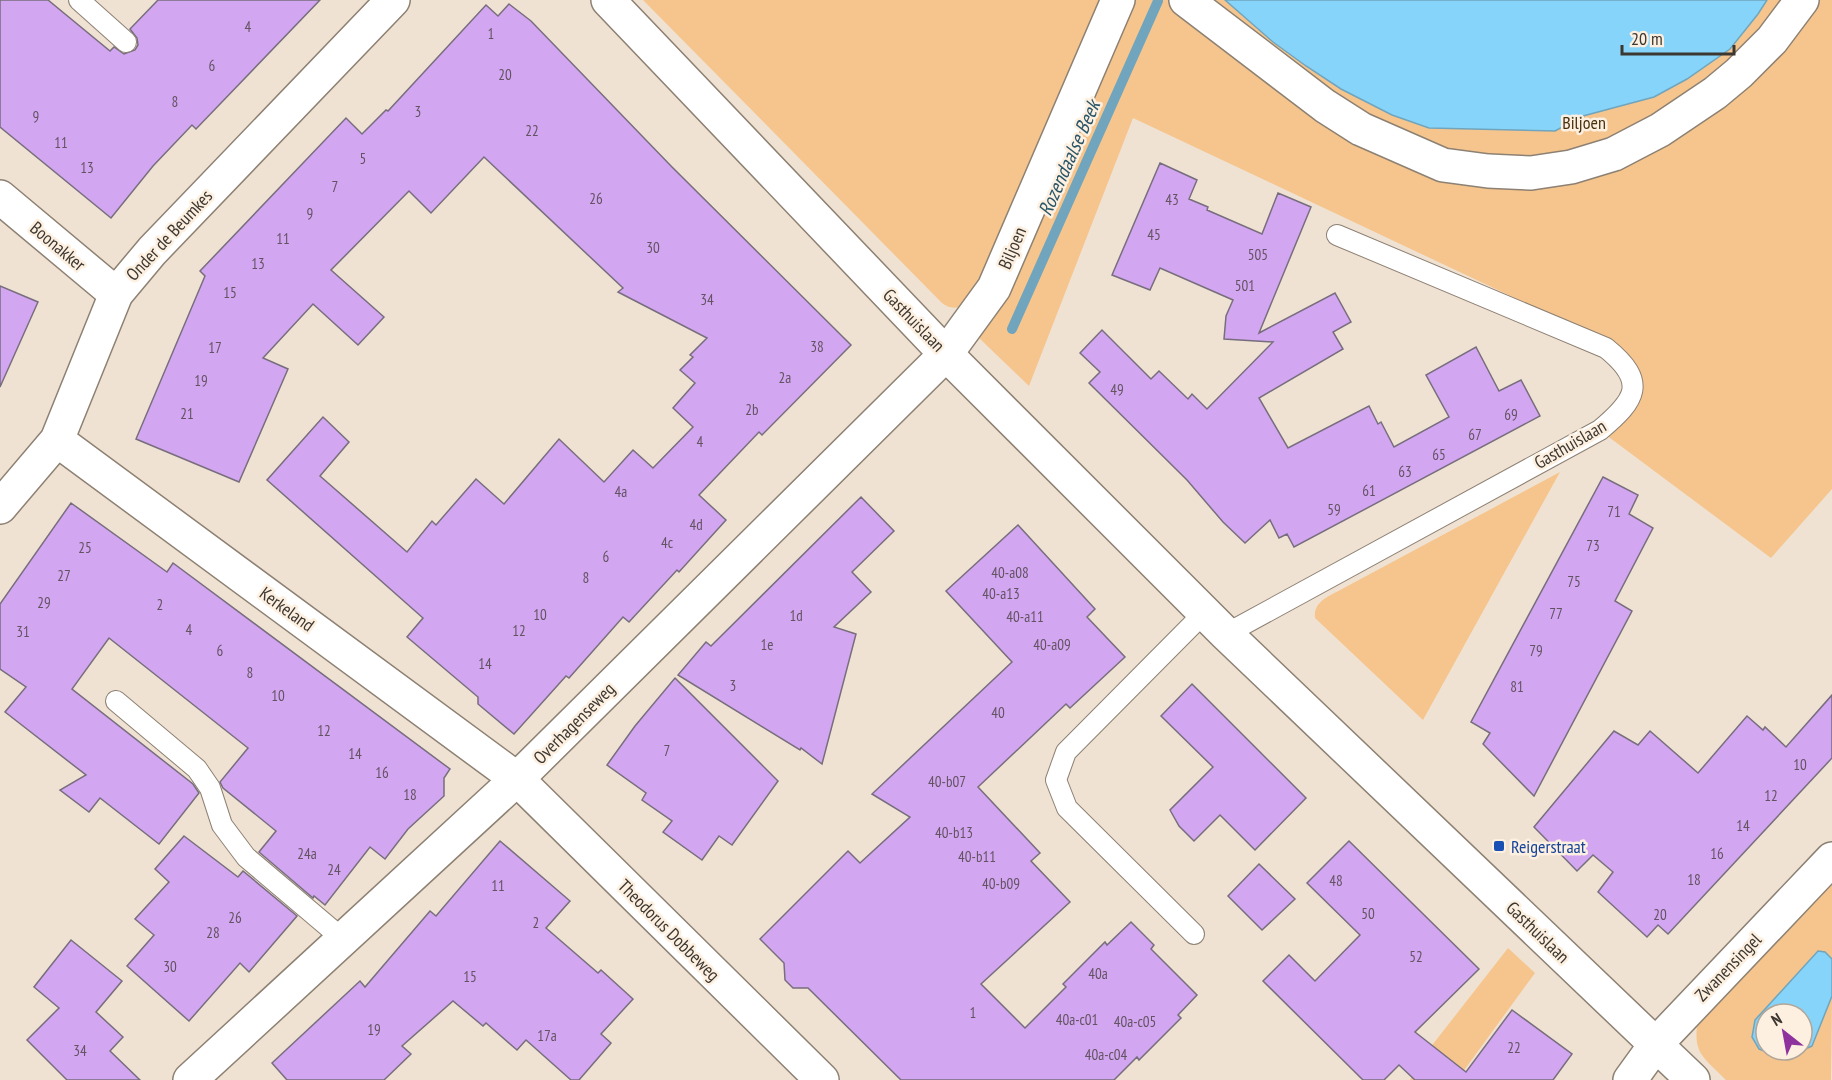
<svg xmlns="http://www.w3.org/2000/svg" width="1832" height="1080" font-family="'PT Sans Narrow',sans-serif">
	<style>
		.green { fill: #f5c58d }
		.water { fill: #86d4f9; stroke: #70a5bd; stroke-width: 1.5; fill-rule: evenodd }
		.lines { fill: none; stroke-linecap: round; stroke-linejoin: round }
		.stream { stroke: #70a5bd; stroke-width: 10 }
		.building { fill: #d3a6f2; stroke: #776e7d; stroke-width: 1.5 }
		.service-casing { stroke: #8d8173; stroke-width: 22 }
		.minor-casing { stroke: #8d8173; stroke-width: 36 }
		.tertiary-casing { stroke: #8d8173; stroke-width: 36 }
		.service { stroke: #fff; stroke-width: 20 }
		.minor { stroke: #fff; stroke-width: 33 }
		.tertiary { stroke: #fff; stroke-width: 33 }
		.transit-dot { fill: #1a4fb4; stroke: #fdf0e0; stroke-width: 2 }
		.labels { text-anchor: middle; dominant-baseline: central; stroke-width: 5; stroke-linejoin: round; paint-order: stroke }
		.number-label { font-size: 15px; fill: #625361 }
		.park-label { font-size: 18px; fill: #48300f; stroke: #fdf0e0 }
		.street-label { font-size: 18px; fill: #3c3731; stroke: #fdf0e0 }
		.transit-label { font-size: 18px; fill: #164399; stroke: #fdf0e0; text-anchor: start }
		.water-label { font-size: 20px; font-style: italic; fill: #295569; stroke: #fdf0e0 }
	</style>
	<rect width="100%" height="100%" fill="#f0e2d3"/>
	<!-- green -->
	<g class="green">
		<path d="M643 0H1832V489L1771 558 1606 435C1613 429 1621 424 1628 418 1631 414 1634 410 1636 406 1653 376 1633 358 1608 342L1133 118 1029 386 978 337 967 305C957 308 950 310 941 302Z"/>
		<path d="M1560 472 1423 720 1315 618C1313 601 1330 596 1342 589Z"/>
		<path d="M1832 873V959L1825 952 1818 951 1755 1020 1759 1049C1781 1058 1791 1056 1812 1046L1832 996 1831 1080H1726C1704 1057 1692 1054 1698 1020Z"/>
		<polygon points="1508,948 1535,973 1457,1080 1410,1080 1433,1044"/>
	</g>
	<!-- water -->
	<g class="water">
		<polygon points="1225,0 1767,0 1758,14 1730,49 1687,79 1654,97 1583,116 1555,131 1429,128 1392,115 1341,89 1306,66 1273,42"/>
		<path d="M1818 951 1825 952 1832 959V996L1812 1046C1791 1056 1781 1058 1759 1049L1752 1037 1755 1020ZM1766 1014H1802V1050H1766Z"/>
	</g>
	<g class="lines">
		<!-- stream -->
		<polyline class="stream" points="1012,329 1158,1"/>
	</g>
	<!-- building -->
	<g class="building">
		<polygon points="0,0 48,0 110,51 114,47 124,54 135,50 138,45 137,38 130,29 158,0 320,0 196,129 192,125 153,166 111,218 0,127"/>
		<polygon points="509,4 531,21 672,167 851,345 762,435 759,432 699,495 726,520 679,572 677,570 629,622 623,617 569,678 566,676 514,734 478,704 478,697 407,637 423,618 267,480 323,417 349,442 320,476 407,552 432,521 436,525 476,479 504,504 559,439 604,482 633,450 653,468 693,427 673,408 695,383 680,370 693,357 690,355 707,338 618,292 623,288 484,157 431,213 409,191 331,270 384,317 358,345 313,304 263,358 288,369 239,482 136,439 205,276 200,271 346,118 362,134 386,110 388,111 486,5 498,16"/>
		<polygon points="1160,163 1197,180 1189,199 1208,207 1207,210 1262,234 1278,193 1311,207 1259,333 1335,293 1351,322 1333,332 1343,349 1259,398 1288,448 1369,406 1378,424 1381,422 1394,447 1449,417 1426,375 1476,347 1499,391 1521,380 1540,416 1294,547 1287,534 1279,538 1270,520 1245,543 1223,522 1187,480 1089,383 1100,372 1080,353 1102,330 1151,379 1159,371 1188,399 1192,394 1207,409 1273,342 1224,339 1226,316 1233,300 1160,268 1150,290 1112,275"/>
		<polygon points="0,286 38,302 0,387"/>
		<polygon points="1603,477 1638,495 1629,514 1653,528 1615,601 1632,611 1534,796 1483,744 1490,733 1471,722"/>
		<polygon points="861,497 894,531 852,572 871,592 834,627 856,634 822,764 801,748 800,750 678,675 706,642 711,646"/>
		<polygon points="71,503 167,572 173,563 450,769 444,778 444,796 408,829 385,859 370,847 325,905 314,896 313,898 259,852 276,831 223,788 220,782 248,748 109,638 72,689 193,784 199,793 159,844 100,798 89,812 60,790 86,775 5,712 26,687 0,669 0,604"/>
		<polygon points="1018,525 1095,609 1087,617 1125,657 1070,708 1066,704 978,787 1040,853 1031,861 1070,902 981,984 1025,1028 1066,987 1063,984 1105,942 1107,945 1131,922 1154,945 1151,949 1197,995 1178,1015 1181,1018 1139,1060 1137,1057 1114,1080 901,1080 808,988 793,988 785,980 784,963 760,939 848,851 860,863 910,817 872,794 1012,662 946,591"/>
		<polygon points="675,678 778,781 732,845 719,836 702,860 663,832 672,821 642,800 646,793 607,765 635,726"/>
		<polygon points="1192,684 1306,798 1255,850 1220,815 1194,841 1179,826 1170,810 1213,767 1161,716"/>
		<polygon points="1832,695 1832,758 1668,934 1658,925 1647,937 1598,892 1613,872 1593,855 1577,871 1534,827 1614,731 1638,745 1650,731 1698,773 1747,716 1763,730 1765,727 1786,747"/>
		<polygon points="184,836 238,877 243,871 297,916 249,972 240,963 189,1021 127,966 154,935 135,919 169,882 155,869"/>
		<polygon points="500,841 570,901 546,928 598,973 601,970 633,999 601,1034 611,1043 579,1080 571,1080 526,1040 517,1050 486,1023 483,1026 453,1001 402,1046 411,1054 384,1080 287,1080 272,1063 360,981 365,987 430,911 436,916"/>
		<polygon points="1349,841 1479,969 1415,1032 1466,1072 1512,1010 1572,1054 1553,1080 1415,1080 1399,1065 1384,1080 1363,1080 1263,981 1289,955 1315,981 1360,935 1307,883"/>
		<polygon points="1259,864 1295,899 1262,930 1228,896"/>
		<polygon points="71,940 122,981 96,1012 123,1037 110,1051 140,1080 67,1080 27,1040 59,1008 34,987"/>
	</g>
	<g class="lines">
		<!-- service casing -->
		<g class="service-casing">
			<g id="service">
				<polyline points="79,0 126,42"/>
				<path d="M1226 634 1600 430C1636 400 1648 382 1606 348L1337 235"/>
				<polyline points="116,701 197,769 210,788 222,825 246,857 344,940"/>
				<polyline points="1194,934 1067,808 1056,780 1066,752 1205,612"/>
			</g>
		</g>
		<!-- minor casing -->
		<g class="minor-casing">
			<g id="minor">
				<polyline points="1186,0 1325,106 1361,129 1443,165 1488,171 1531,173 1571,167 1614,154 1660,130 1715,93 1739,73 1772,40 1802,0"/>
				<polyline points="0,197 116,294"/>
				<polyline points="57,440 517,779 822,1080"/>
				<polyline points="0,507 57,440 116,294 152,251 393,0"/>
				<polyline points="190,1080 517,779 946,354 994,288 1118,0"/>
				<polyline points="1630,1080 1656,1044 1832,859"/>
			</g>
		</g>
		<!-- tertiary casing -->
		<g class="tertiary-casing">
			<polyline id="tertiary" points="608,0 946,354 1226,634 1693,1080"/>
		</g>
		<!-- service -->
		<use href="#service" class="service"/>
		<!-- minor -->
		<use href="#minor" class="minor"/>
		<!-- tertiary -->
		<use href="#tertiary" class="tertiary"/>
	</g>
	<!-- markers -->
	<rect class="transit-dot" x="1493" y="840" width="12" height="12" rx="3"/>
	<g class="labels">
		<!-- number labels -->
		<g class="number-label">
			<text x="248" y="26">4</text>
			<text x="491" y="33">1</text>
			<text x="212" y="65">6</text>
			<text x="505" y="74">20</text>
			<text x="175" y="101">8</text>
			<text x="418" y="111">3</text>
			<text x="36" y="116">9</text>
			<text x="532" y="130">22</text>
			<text x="61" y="142">11</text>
			<text x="363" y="158">5</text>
			<text x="87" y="167">13</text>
			<text x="335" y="186">7</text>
			<text x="596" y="198">26</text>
			<text x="1172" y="199">43</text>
			<text x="310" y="213">9</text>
			<text x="1154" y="234">45</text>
			<text x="283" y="238">11</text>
			<text x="653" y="247">30</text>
			<text x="1258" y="254">505</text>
			<text x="258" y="263">13</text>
			<text x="1245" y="285">501</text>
			<text x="230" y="292">15</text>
			<text x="707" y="299">34</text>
			<text x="817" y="346">38</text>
			<text x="215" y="347">17</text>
			<text x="785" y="377">2a</text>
			<text x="201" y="380">19</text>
			<text x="1117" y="389">49</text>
			<text x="752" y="409">2b</text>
			<text x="187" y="413">21</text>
			<text x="1511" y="414">69</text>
			<text x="1475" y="434">67</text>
			<text x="700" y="441">4</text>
			<text x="1439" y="454">65</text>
			<text x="1405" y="471">63</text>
			<text x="1369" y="490">61</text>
			<text x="621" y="491">4a</text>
			<text x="1334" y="509">59</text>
			<text x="1614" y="511">71</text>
			<text x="696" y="524">4d</text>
			<text x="667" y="542">4c</text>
			<text x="1593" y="545">73</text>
			<text x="85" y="547">25</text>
			<text x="606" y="556">6</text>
			<text x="1010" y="572">40-a08</text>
			<text x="64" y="575">27</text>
			<text x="586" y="577">8</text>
			<text x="1574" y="581">75</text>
			<text x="1001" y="593">40-a13</text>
			<text x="44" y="602">29</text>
			<text x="160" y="604">2</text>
			<text x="1556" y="613">77</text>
			<text x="540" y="614">10</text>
			<text x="796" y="615">1d</text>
			<text x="1025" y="616">40-a11</text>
			<text x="189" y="629">4</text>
			<text x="519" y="630">12</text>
			<text x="23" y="631">31</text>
			<text x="767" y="644">1e</text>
			<text x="1052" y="644">40-a09</text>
			<text x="220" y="650">6</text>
			<text x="1536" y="650">79</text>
			<text x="485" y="663">14</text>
			<text x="250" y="672">8</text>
			<text x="733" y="685">3</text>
			<text x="1517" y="686">81</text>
			<text x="278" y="695">10</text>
			<text x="998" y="712">40</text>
			<text x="324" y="730">12</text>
			<text x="667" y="750">7</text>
			<text x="355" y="753">14</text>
			<text x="1800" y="764">10</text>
			<text x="382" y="772">16</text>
			<text x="947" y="781">40-b07</text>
			<text x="410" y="794">18</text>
			<text x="1771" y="795">12</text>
			<text x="1743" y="825">14</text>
			<text x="954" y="832">40-b13</text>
			<text x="307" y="853">24a</text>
			<text x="1717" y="853">16</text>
			<text x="977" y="856">40-b11</text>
			<text x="334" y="869">24</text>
			<text x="1694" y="879">18</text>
			<text x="1336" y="880">48</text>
			<text x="1001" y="883">40-b09</text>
			<text x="498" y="885">11</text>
			<text x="1368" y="913">50</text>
			<text x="1660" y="914">20</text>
			<text x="235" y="917">26</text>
			<text x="536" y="922">2</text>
			<text x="213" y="932">28</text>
			<text x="1416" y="956">52</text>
			<text x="170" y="966">30</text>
			<text x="1098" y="973">40a</text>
			<text x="470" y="976">15</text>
			<text x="973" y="1012">1</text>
			<text x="1077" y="1019">40a-c01</text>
			<text x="1135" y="1021">40a-c05</text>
			<text x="374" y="1029">19</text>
			<text x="547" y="1035">17a</text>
			<text x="1514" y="1047">22</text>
			<text x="80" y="1050">34</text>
			<text x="1106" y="1054">40a-c04</text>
		</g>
		<!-- park labels -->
		<g class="park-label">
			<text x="1584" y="122">Biljoen</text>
		</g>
		<!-- street labels -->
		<g class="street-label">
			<text transform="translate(169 235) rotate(-47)">Onder de Beumkes</text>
			<text transform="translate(58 246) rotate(40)">Boonakker</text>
			<text transform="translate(1012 248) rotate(-67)">Biljoen</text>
			<text transform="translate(914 320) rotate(46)">Gasthuislaan</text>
			<text transform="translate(1570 444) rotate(-30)">Gasthuislaan</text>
			<text transform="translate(287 609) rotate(36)">Kerkeland</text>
			<text transform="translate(574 723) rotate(-45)">Overhagenseweg</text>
			<text transform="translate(669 930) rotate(45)">Theodorus Dobbeweg</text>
			<text transform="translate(1538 932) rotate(44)">Gasthuislaan</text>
			<text transform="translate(1728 967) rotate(-46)">Zwanensingel</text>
		</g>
		<!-- transit labels -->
		<g class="transit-label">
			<text x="1511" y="846">Reigerstraat</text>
		</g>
		<!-- water labels -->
		<g class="water-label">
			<text transform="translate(1069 158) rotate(-66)">Rozendaalse Beek</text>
		</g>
	</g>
	<!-- north arrow -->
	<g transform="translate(1784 1032) rotate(329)"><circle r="28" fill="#fdf0e0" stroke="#b0a69a" stroke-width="1.5"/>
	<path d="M0-4.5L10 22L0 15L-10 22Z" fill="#8e339e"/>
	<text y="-9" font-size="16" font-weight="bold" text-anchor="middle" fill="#3c3731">N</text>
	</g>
	<!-- scale -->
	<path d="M1622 45v9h112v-9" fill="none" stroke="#3c3731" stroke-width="3"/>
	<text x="1631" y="45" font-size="18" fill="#3c3731" stroke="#fdf0e0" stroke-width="4.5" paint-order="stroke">20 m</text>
</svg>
